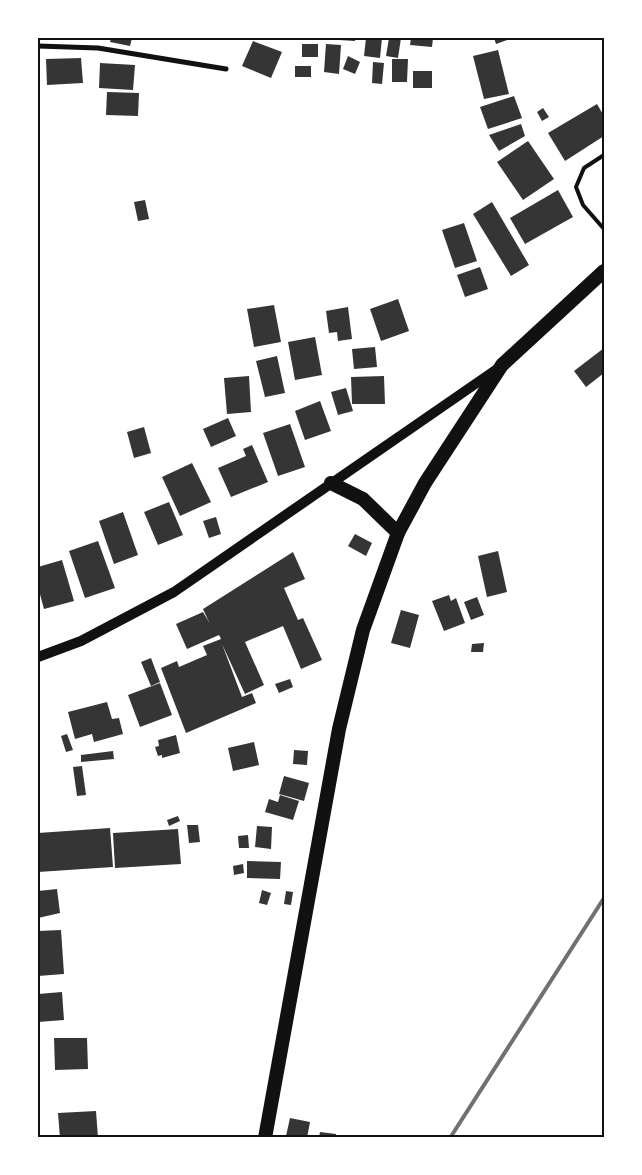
<svg xmlns="http://www.w3.org/2000/svg" width="642" height="1175" font-family="Jost,sans-serif">
	<style>
		.building { fill: #353535 }
		.lines { fill: none; stroke-linecap: round; stroke-linejoin: round }
		.service { stroke: #111; stroke-width: 4 }
		.minor { stroke: #111; stroke-width: 5 }
		.secondary { stroke: #111; stroke-width: 10 }
		.trunk { stroke: #111; stroke-width: 14 }
		.rail { stroke: #707070; stroke-width: 4 }
		.neatline { fill: none; stroke: #111; stroke-width: 2 }
	</style>
	<rect width="100%" height="100%" fill="#fff"/>
	<!-- building -->
	<g class="building">
		<polygon points="111,38 132,38 130,46 110,42"/>
		<polygon points="339,38 355,38 355,41 339,40"/>
		<polygon points="366,38 382,38 380,58 364,56"/>
		<polygon points="389,38 401,38 398,58 386,56"/>
		<polygon points="411,38 433,38 432,47 410,45"/>
		<polygon points="494,38 513,38 496,44"/>
		<polygon points="253,41 282,52 271,78 242,66"/>
		<rect x="302" y="44" width="16" height="13"/>
		<polygon points="326,44 341,45 339,74 324,72"/>
		<polygon points="498,50 509,94 484,99 473,56"/>
		<polygon points="348,56 360,62 355,74 343,69"/>
		<polygon points="81,58 83,83 47,85 46,59"/>
		<polygon points="392,59 408,59 407,82 392,82"/>
		<polygon points="373,62 384,63 382,84 372,83"/>
		<polygon points="100,63 135,65 133,90 99,88"/>
		<rect x="295" y="66" width="16" height="11"/>
		<rect x="413" y="71" width="19" height="17"/>
		<polygon points="107,92 139,93 138,116 106,115"/>
		<polygon points="514,96 522,118 488,129 480,107"/>
		<polygon points="597,104 604,116 604,136 565,161 548,133"/>
		<polygon points="543,108 549,117 542,121 537,112"/>
		<polygon points="521,124 525,136 499,151 489,135"/>
		<polygon points="528,141 554,179 523,200 497,162"/>
		<polygon points="558,190 573,217 525,244 510,218"/>
		<polygon points="145,200 149,219 138,221 134,202"/>
		<polygon points="492,202 529,265 511,276 473,214"/>
		<polygon points="464,223 477,261 455,268 442,230"/>
		<polygon points="480,267 488,289 465,297 457,275"/>
		<polygon points="398,299 409,331 381,341 370,309"/>
		<polygon points="274,305 281,342 254,347 247,309"/>
		<polygon points="348,307 352,339 338,341 337,332 329,333 326,311"/>
		<polygon points="315,337 322,375 295,380 288,342"/>
		<polygon points="375,347 377,367 354,369 352,349"/>
		<polygon points="604,348 604,373 586,387 574,371"/>
		<polygon points="277,356 285,393 265,397 256,361"/>
		<polygon points="249,376 251,412 227,414 224,378"/>
		<polygon points="384,376 385,404 352,404 351,377"/>
		<polygon points="346,388 353,411 338,415 331,392"/>
		<polygon points="320,401 331,431 305,440 295,411"/>
		<polygon points="228,418 236,436 211,447 203,429"/>
		<polygon points="290,424 305,467 278,476 263,433"/>
		<polygon points="144,427 151,453 134,458 127,432"/>
		<polygon points="252,445 268,482 231,497 218,468 246,456 243,449"/>
		<polygon points="192,463 211,502 180,516 162,477"/>
		<polygon points="169,502 183,535 158,545 144,512"/>
		<polygon points="123,512 138,555 114,564 99,521"/>
		<polygon points="216,517 221,534 209,538 203,521"/>
		<polygon points="355,534 372,543 366,556 348,546"/>
		<polygon points="98,541 115,588 85,598 69,551"/>
		<polygon points="498,551 507,592 487,597 478,556"/>
		<polygon points="293,552 305,579 284,588 298,620 303,618 322,660 301,669 283,626 245,642 264,685 245,694 222,644 242,697 252,693 256,703 186,733 161,668 177,661 179,667 207,655 203,646 221,639 219,635 187,649 176,624 203,612 209,622 203,609"/>
		<polygon points="62,560 74,601 44,609 38,587 38,567"/>
		<polygon points="449,595 451,601 456,598 465,623 444,631 432,601"/>
		<polygon points="477,597 484,615 471,620 464,602"/>
		<polygon points="401,610 419,615 410,648 391,643"/>
		<polygon points="484,643 483,652 471,652 472,644"/>
		<polygon points="151,658 160,682 151,686 141,662"/>
		<polygon points="290,679 293,687 279,693 275,684"/>
		<polygon points="160,683 172,715 140,727 128,695"/>
		<polygon points="107,702 112,719 119,718 123,734 94,742 92,734 75,739 68,712"/>
		<polygon points="67,734 73,750 66,752 61,736"/>
		<polygon points="176,735 180,753 162,758 162,755 158,756 155,747 159,746 158,740"/>
		<polygon points="254,742 259,765 233,771 228,748"/>
		<polygon points="294,750 308,751 307,765 293,764"/>
		<polygon points="113,751 114,759 81,762 81,755"/>
		<polygon points="82,766 86,795 77,796 73,767"/>
		<polygon points="284,776 309,783 304,801 279,794"/>
		<polygon points="280,795 299,801 293,820 265,812 269,799 278,802"/>
		<polygon points="178,816 180,821 169,826 167,820"/>
		<polygon points="187,825 198,825 200,842 189,843"/>
		<polygon points="257,826 272,827 271,849 255,847"/>
		<polygon points="110,828 113,867 38,872 38,833"/>
		<polygon points="178,829 181,864 115,868 113,833"/>
		<polygon points="248,835 249,848 239,848 238,836"/>
		<polygon points="247,861 281,862 280,879 247,878"/>
		<polygon points="243,864 244,873 234,875 233,866"/>
		<polygon points="57,889 60,913 38,918 38,891"/>
		<polygon points="262,890 271,893 267,905 259,903"/>
		<polygon points="286,891 293,892 291,905 284,904"/>
		<polygon points="61,930 64,974 38,976 38,931"/>
		<polygon points="62,992 64,1020 38,1022 38,994"/>
		<polygon points="54,1038 87,1038 88,1069 55,1070"/>
		<polygon points="96,1111 98,1138 60,1138 58,1113"/>
		<polygon points="290,1118 310,1122 307,1138 286,1136"/>
		<polygon points="320,1132 336,1134 336,1138 319,1138"/>
	</g>
	<g class="lines">
		<!-- service -->
		<polyline class="service" points="604,155 584,168 576,187 583,205 604,229"/>
		<!-- minor -->
		<polyline class="minor" points="38,46 98,48 226,69"/>
		<!-- secondary -->
		<polyline class="secondary" points="38,657 81,641 174,592 497,369"/>
		<!-- trunk -->
		<g class="trunk">
			<polyline points="331,483 363,499 398,533"/>
			<polyline points="265,1138 339,729 363,630 398,533 425,483 502,365 604,271"/>
		</g>
		<!-- rail -->
		<polyline class="rail" points="450,1138 604,898"/>
	</g>
	<!-- border -->
	<rect width="642" height="1175" fill="none" stroke="#ffffff" stroke-width="78"/>
	<rect x="39" y="39" width="564" height="1097" class="neatline"/>
</svg>
